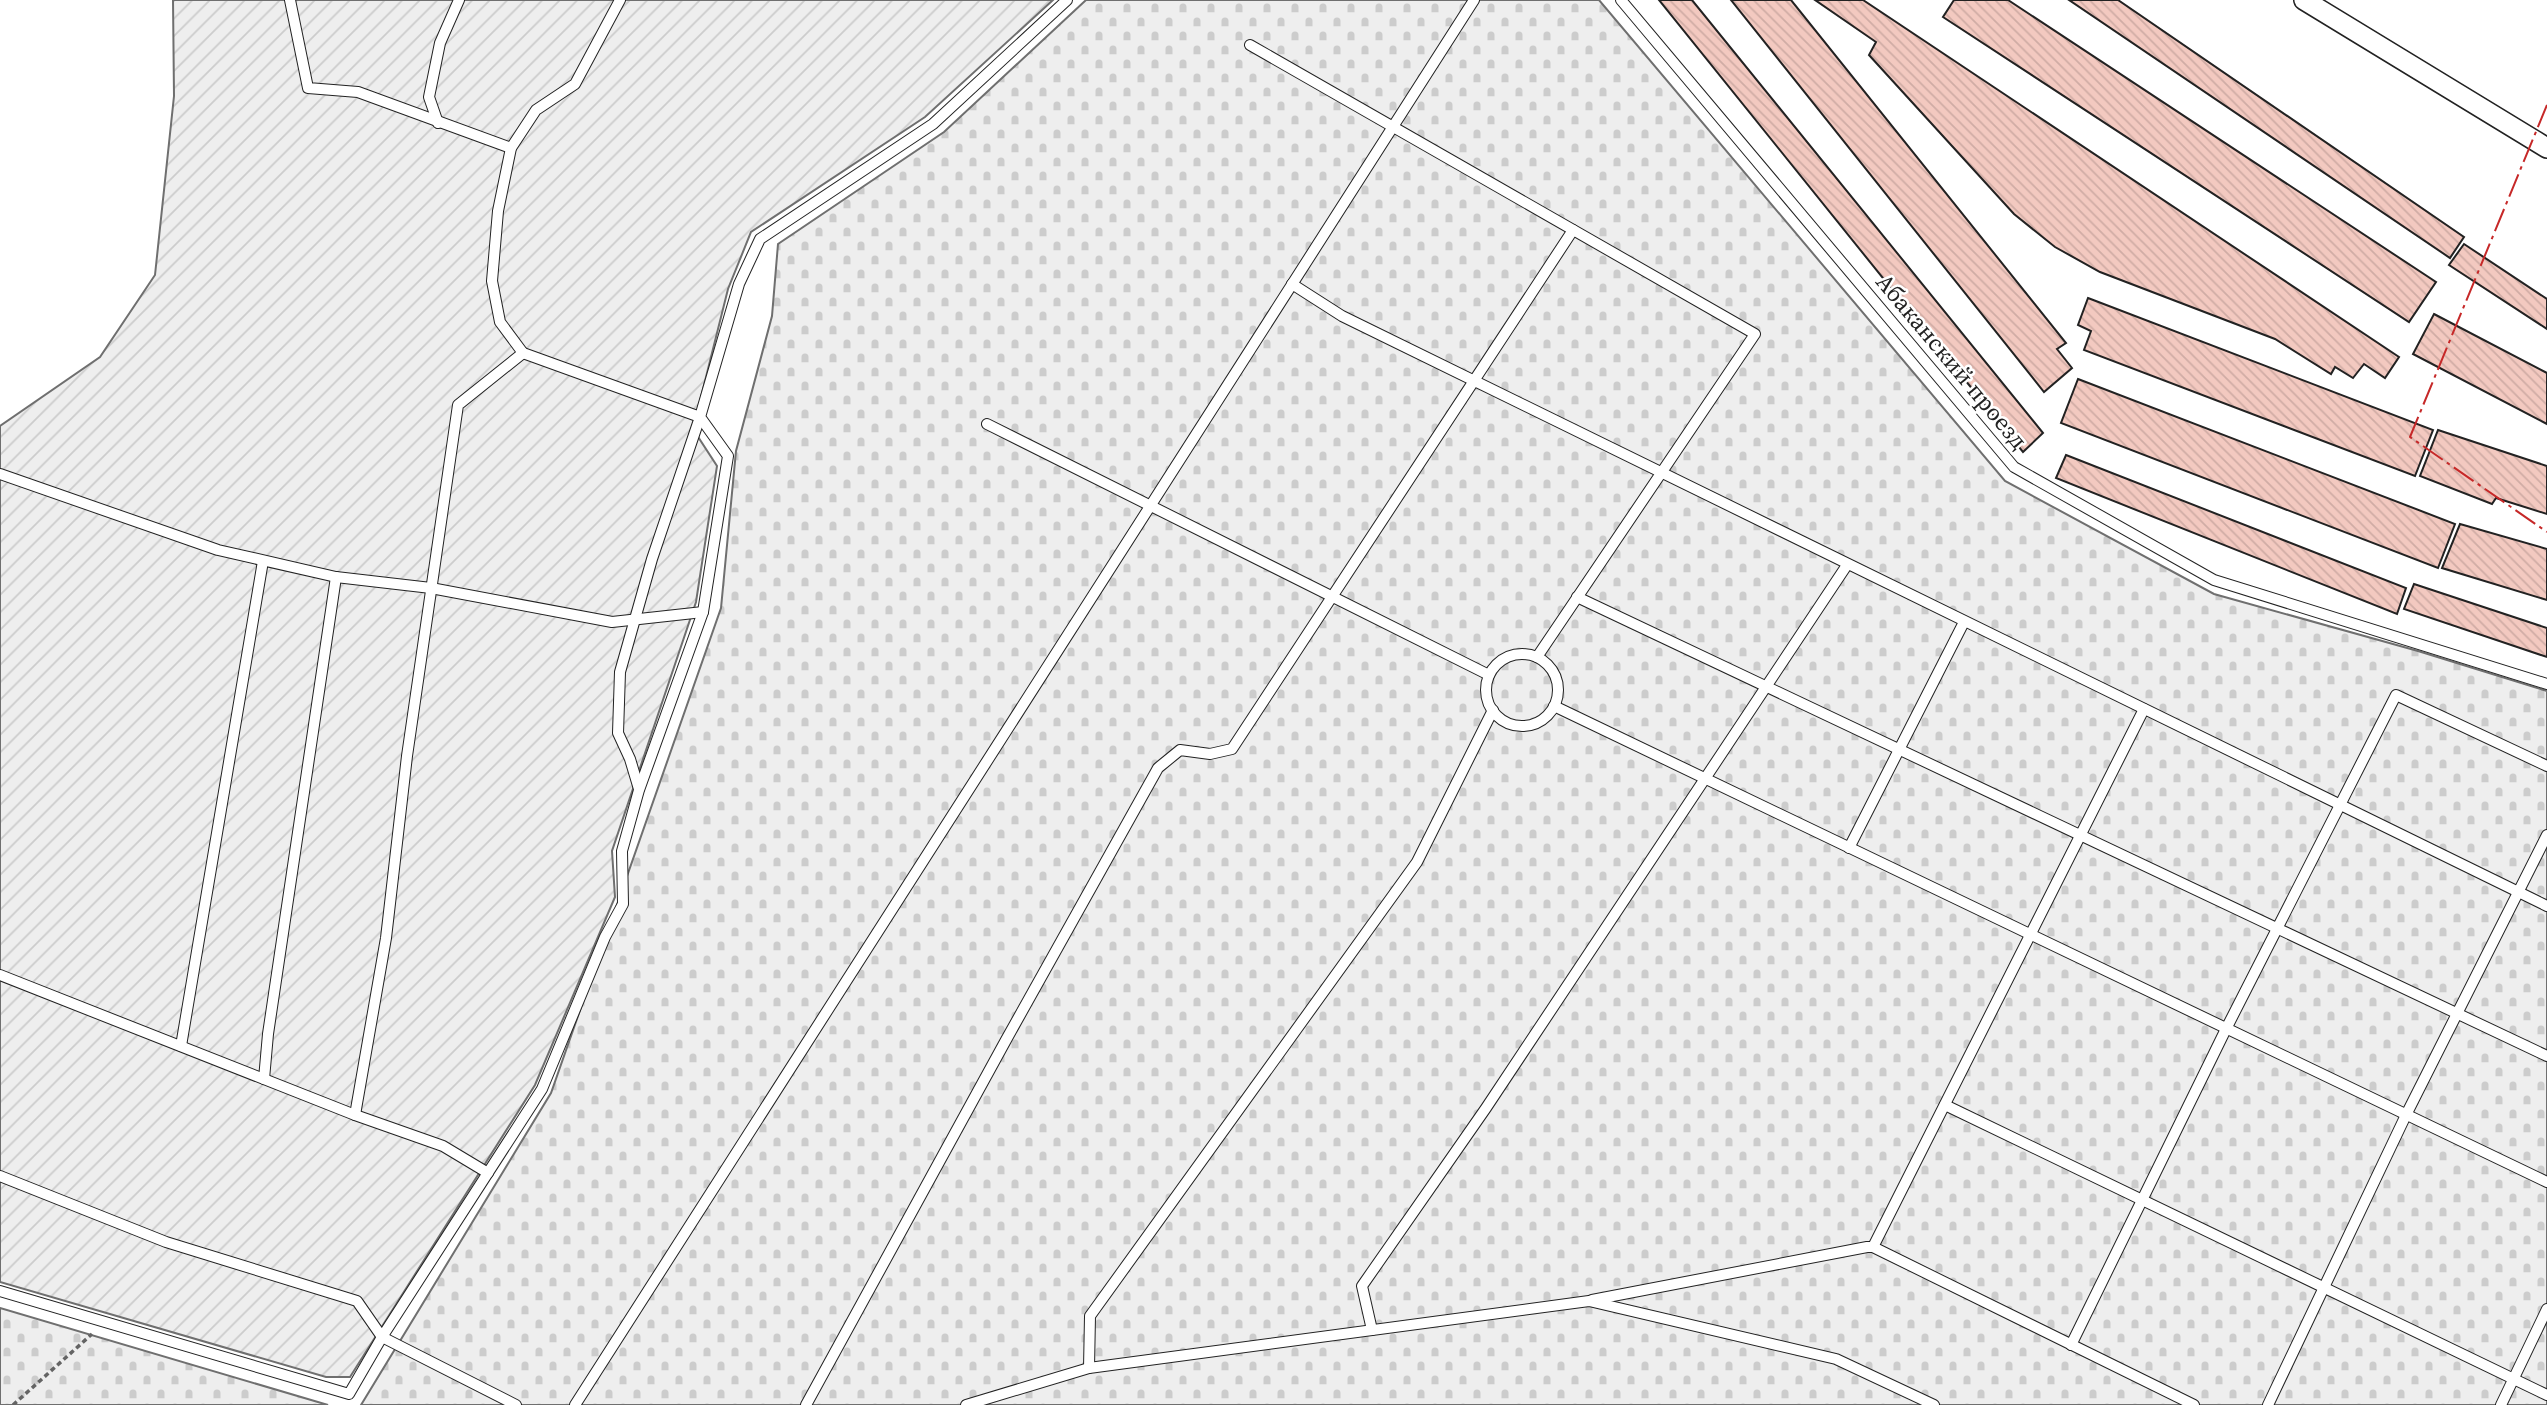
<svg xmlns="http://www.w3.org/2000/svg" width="2547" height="1405" font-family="'Source Serif 4',serif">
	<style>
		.cemetery { fill: url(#cemetery-stones); stroke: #6f6f6f; stroke-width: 2 }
		.garden { fill: url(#garden-furrows); stroke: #6f6f6f; stroke-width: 2 }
		.building { fill: url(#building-back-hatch); stroke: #222; stroke-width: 2 }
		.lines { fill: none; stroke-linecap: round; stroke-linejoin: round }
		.service-casing { stroke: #222; stroke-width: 12 }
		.minor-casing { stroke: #222; stroke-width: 22 }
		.path { stroke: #646464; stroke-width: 3.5; stroke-dasharray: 5 3.5; stroke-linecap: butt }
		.service { stroke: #fff; stroke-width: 10 }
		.minor { stroke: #fff; stroke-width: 19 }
		.power { stroke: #c62828; stroke-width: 2; stroke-dasharray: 24 5 3.5 5; stroke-linecap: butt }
		.labels { text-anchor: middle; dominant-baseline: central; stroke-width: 5; stroke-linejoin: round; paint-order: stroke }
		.street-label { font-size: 24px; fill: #222; stroke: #fff }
	</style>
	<defs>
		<pattern id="cemetery-stones" width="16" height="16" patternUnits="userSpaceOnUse" patternTransform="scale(1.75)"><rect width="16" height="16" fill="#eee"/><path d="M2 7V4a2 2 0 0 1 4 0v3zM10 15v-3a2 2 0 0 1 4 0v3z" fill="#ccc"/></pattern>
		<pattern id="garden-furrows" width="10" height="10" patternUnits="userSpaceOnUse" patternTransform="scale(1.75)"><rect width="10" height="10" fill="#eee"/><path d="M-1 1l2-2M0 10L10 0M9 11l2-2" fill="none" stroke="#ccc"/></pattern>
		<pattern id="building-back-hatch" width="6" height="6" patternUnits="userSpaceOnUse" patternTransform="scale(1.75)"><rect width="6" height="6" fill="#f3c9c0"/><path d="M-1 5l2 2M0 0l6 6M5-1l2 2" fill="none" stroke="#d0aca5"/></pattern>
	</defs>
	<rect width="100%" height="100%" fill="#fff"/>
	<!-- cemetery -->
	<g class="cemetery">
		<polygon points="1086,0 1599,0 2005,481 2214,594 2418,651 2547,691 2547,1405 361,1405 551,1093 721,608 736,451 772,316 778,244 944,132"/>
		<polygon points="0,1308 328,1405 0,1405"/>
	</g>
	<!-- garden -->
	<polygon class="garden" points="173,0 1053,0 925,117 751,232 728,289 693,429 717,466 696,602 612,851 615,897 535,1085 350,1377 326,1377 0,1282 0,426 100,357 155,275 174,96"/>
	<!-- building -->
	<g class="building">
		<polygon points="1659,0 1692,0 2043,433 2023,452"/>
		<polygon points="1731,0 1791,0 2066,343 2057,349 2072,368 2044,392"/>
		<polygon points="1815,0 1863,0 2399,357 2385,378 2364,364 2353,378 2335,367 2331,374 2275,339 2100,272 2055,247 2014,214 1869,55 1876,42"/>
		<polygon points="1954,0 2008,0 2436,282 2409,322 1943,17"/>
		<polygon points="2069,0 2118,0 2464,237 2450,258"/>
		<polygon points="2464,244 2547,299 2547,329 2449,265"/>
		<polygon points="2088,298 2433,430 2415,476 2084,350 2091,331 2078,325"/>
		<polygon points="2434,314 2547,373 2547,424 2413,354"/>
		<polygon points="2078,379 2455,524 2438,568 2061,423"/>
		<polygon points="2438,430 2547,466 2547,514 2496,498 2492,504 2420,476"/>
		<polygon points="2066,455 2406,588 2397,614 2056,478"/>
		<polygon points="2460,524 2547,549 2547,600 2442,568"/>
		<polygon points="2414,584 2547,628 2547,657 2404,609"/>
	</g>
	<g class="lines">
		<!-- service casing -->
		<g class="service-casing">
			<g id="service">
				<polyline points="290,0 308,88 358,92 511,148"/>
				<polyline points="1621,0 2014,467 2214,580 2547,684"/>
				<polyline points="1250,45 1755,334 1537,657"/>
				<polyline points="438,123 429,97 440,43 459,0"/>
				<polyline points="1292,284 1342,316 2547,906"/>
				<polyline points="523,353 700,417 652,559 620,672 618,733 630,759 639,789"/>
				<polyline points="987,424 1489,675"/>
				<polyline points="0,474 218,550 336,577 431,588 612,622 703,612"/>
				<polyline points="1577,597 2547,1056"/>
				<circle cx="1522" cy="690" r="36"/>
				<polyline points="1554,706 2547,1182"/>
				<polyline points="1849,848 1964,622"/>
				<polyline points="0,975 355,1115 443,1146 488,1173"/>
				<polyline points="181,1046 263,561"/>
				<polyline points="264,1079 268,1034 336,577"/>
				<polyline points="1945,1105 2547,1395"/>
				<polyline points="355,1115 386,938 407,756 458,405 523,353 500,322 492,281 498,211 511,148 536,110 575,84 620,0"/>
				<polyline points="0,1176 166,1242 357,1301 382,1337 542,1089 605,937 623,904 622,851 639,790 703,612 728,456 700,417 739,284 760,239 933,124 1067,0"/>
				<polyline points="1873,1247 2194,1405"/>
				<polyline points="0,1291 349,1394 382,1337 516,1405"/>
				<polyline points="1592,1300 1867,1247 1873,1247 2144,709"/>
				<polyline points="1372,1330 1362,1286 1486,1108 1847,565"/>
				<polyline points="2071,1345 2226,1029 2396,695 2547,766"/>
				<polyline points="1089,1368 1090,1316 1417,862 1493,710"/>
				<polyline points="575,1405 1474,0"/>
				<polyline points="806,1405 1006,1040 1158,768 1180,750 1210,754 1232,749 1573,230"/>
				<polyline points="966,1405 1089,1368 1589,1301 1836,1359 1934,1405"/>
				<polyline points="2268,1405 2406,1115 2547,835"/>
				<polyline points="2501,1405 2547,1309"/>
			</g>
		</g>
		<!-- minor casing -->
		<g class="minor-casing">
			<polyline id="minor" points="2304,0 2547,148"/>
		</g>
		<!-- path -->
		<polyline class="path" points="13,1405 92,1334"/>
		<!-- service -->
		<use href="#service" class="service"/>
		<!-- minor -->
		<use href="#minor" class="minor"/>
		<!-- power -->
		<polyline class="power" points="2547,105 2410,437 2547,532"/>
	</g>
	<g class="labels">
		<!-- street labels -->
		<g class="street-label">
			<text transform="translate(1952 361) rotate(50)">Абаканский проезд</text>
		</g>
	</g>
</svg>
